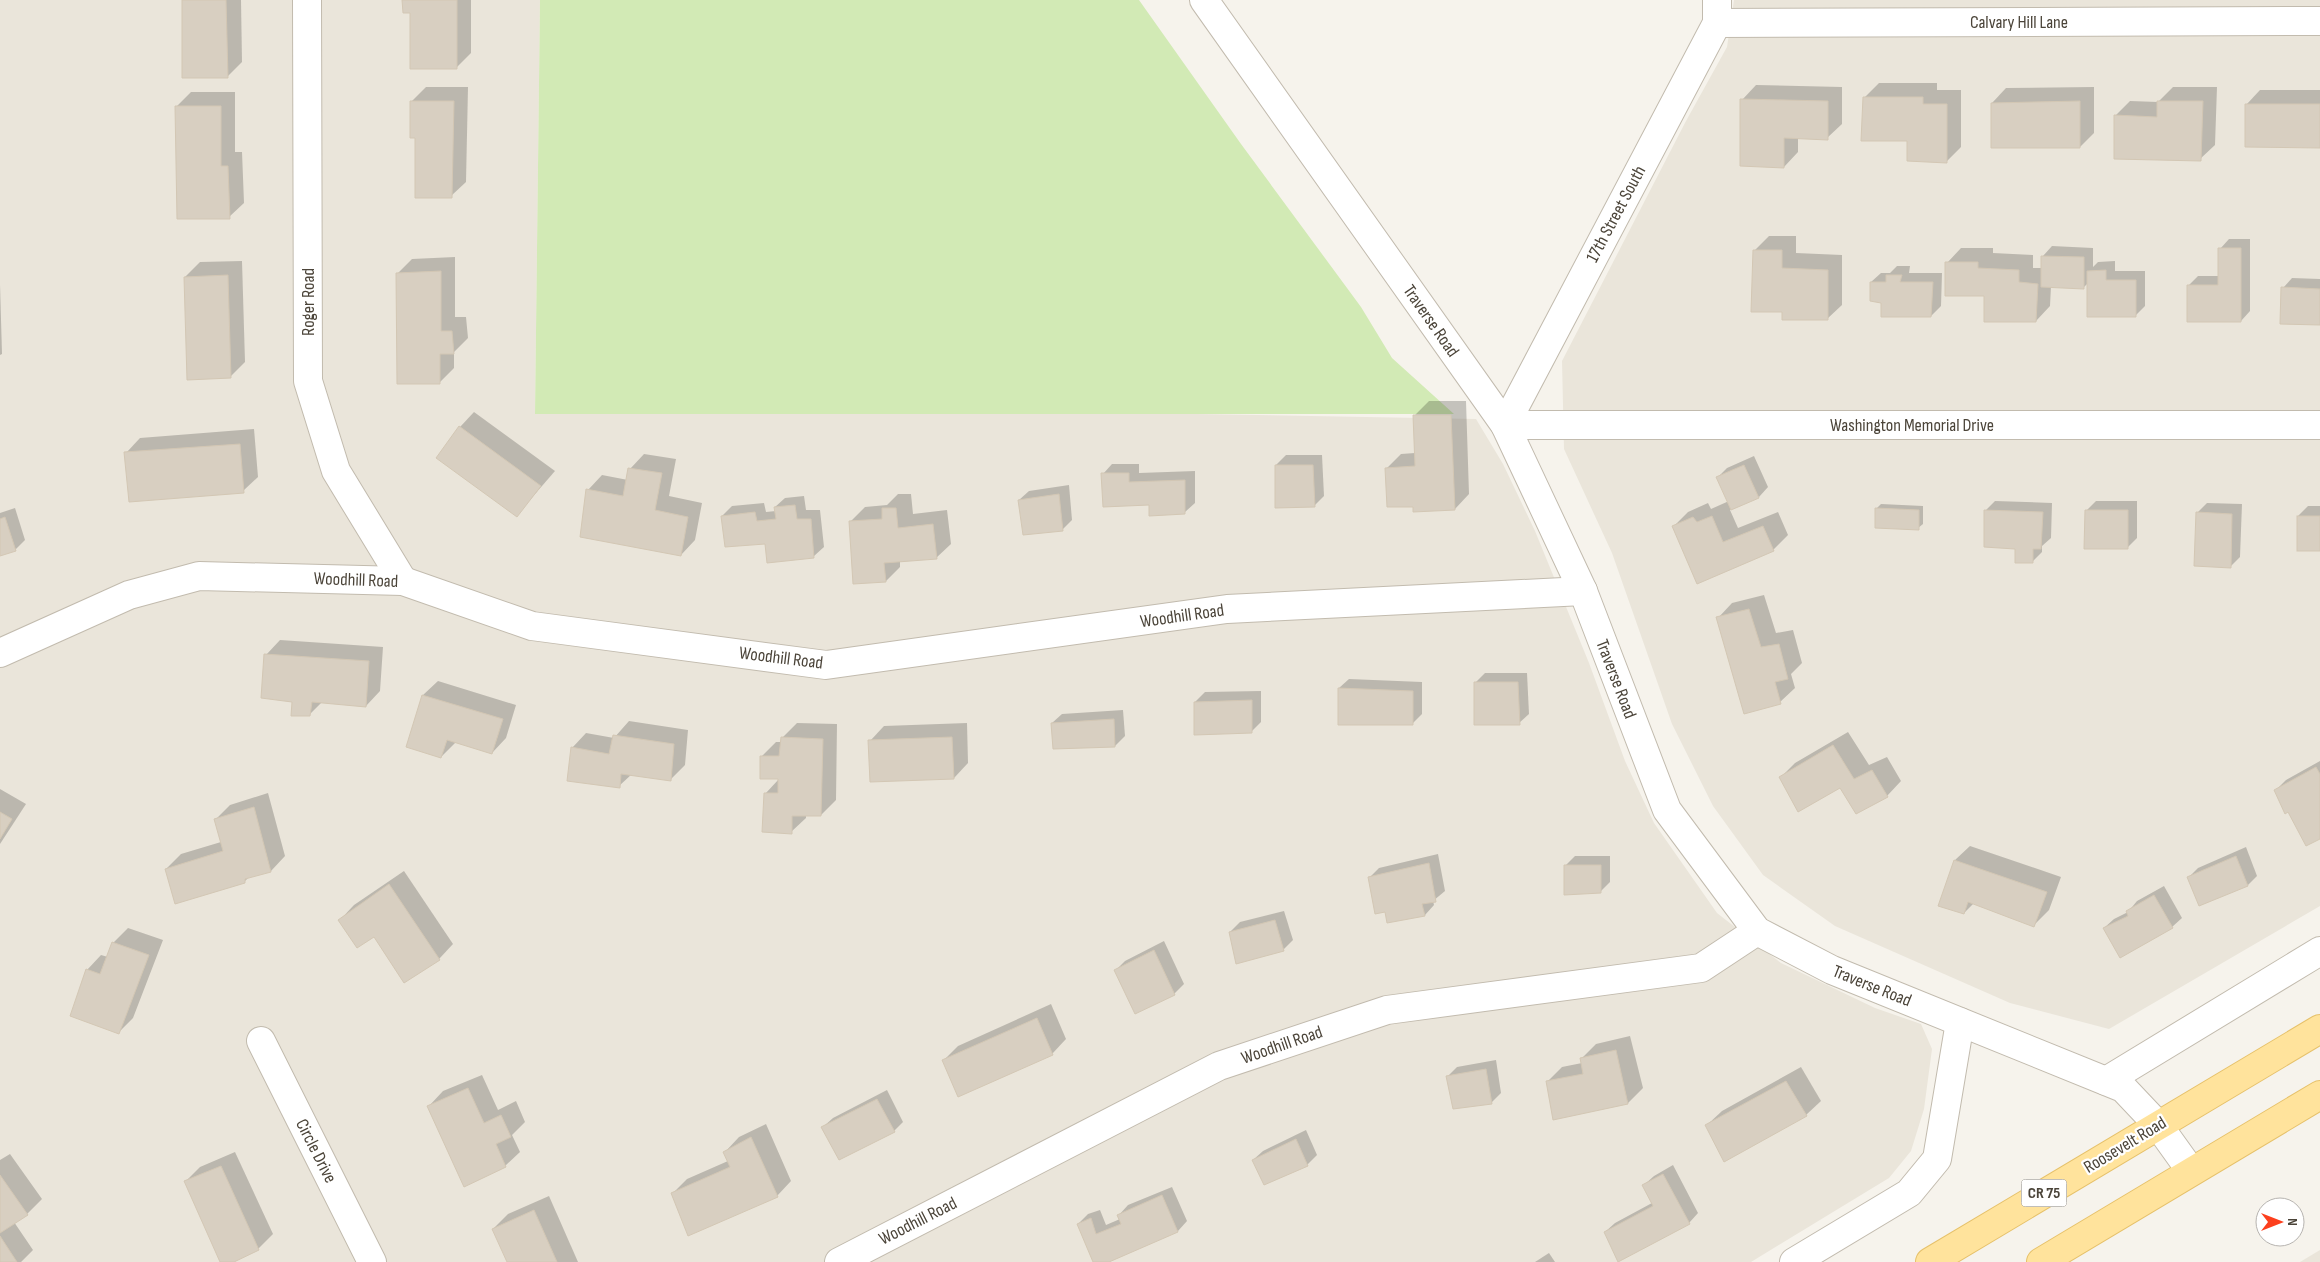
<svg xmlns="http://www.w3.org/2000/svg" width="2320" height="1262" font-family="'Sofia Sans Condensed',sans-serif">
	<style>
		.residential { fill: #eae5da }
		.green { fill: #d2eab5 }
		.shadow { fill: #0003 }
		.building { fill: #d8cfc1; stroke: #d3c7b4 }
		.lines { fill: none; stroke-linecap: round; stroke-linejoin: round }
		.minor-casing { stroke: #c2bbae; stroke-width: 30 }
		.major-casing { stroke: #e6c16a; stroke-width: 30 }
		.minor { stroke: #fff; stroke-width: 28 }
		.major { stroke: #ffe39c; stroke-width: 28 }
		.labels { text-anchor: middle; dominant-baseline: central; stroke-width: 4.5; stroke-linejoin: round; paint-order: stroke }
		.shield { fill: #fff; stroke: #817c74; stroke-width: 1 }
		.shield-label { font-size: 16px; font-weight: bold; fill: #4b4439 }
		.street-label { font-size: 18px; fill: #4b4439; stroke: #fff }
	</style>
	<rect width="100%" height="100%" fill="#f6f3ec"/>
	<!-- residential -->
	<g class="residential">
		<polygon points="0,0 540,0 535,414 1197,414 1476,419 1503,464 1535,531 1589,663 1625,761 1654,823 1717,913 1781,963 1875,1008 1921,1024 1932,1049 1924,1109 1911,1151 1889,1178 1751,1262 0,1262"/>
		<polygon points="1734,0 2320,0 2320,906 2109,1029 2010,1003 1835,926 1763,875 1713,806 1672,724 1612,553 1564,449 1562,361 1686,121 1727,47"/>
		<polygon points="2320,1250 2320,1262 2300,1262"/>
	</g>
	<!-- green -->
	<polygon class="green" points="540,0 1139,0 1241,144 1361,307 1392,358 1454,414 535,414"/>
	<!-- shadow -->
	<g class="shadow">
		<polygon points="183,0 241,0 242,62 227,77"/>
		<polygon points="403,0 471,0 471,53 456,68"/>
		<polygon points="1879,83 1937,83 1937,90 1961,90 1961,147 1947,161 1908,140 1864,98"/>
		<polygon points="1756,85 1842,87 1842,124 1827,138 1798,137 1798,152 1784,167 1742,100"/>
		<polygon points="426,87 468,87 466,182 451,196 416,136 411,102"/>
		<polygon points="2094,87 2094,133 2080,147 1992,103 2006,88"/>
		<polygon points="2173,87 2217,87 2215,145 2200,159 2115,116 2130,101 2158,102"/>
		<polygon points="2260,90 2320,90 2320,147 2246,105"/>
		<polygon points="191,92 235,92 235,152 242,152 244,203 229,217 176,107"/>
		<polygon points="1769,236 1796,236 1796,253 1842,255 1842,305 1827,319 1784,311 1754,251"/>
		<polygon points="2229,239 2250,239 2250,311 2241,321 2188,286 2198,276 2220,276 2220,249"/>
		<polygon points="2052,246 2093,248 2093,267 2098,262 2115,261 2115,271 2145,271 2145,306 2135,316 2088,283 2083,288 2051,286 2050,306 2036,321 1985,295 1947,263 1961,248 1993,248 1993,253 2033,255 2033,268 2043,268 2043,256"/>
		<polygon points="455,257 455,317 466,317 468,338 454,352 454,368 439,383 397,274 412,259"/>
		<polygon points="242,261 245,362 230,377 185,277 200,262"/>
		<polygon points="1897,266 1910,266 1909,273 1942,273 1941,306 1931,316 1871,282 1881,273 1890,273"/>
		<polygon points="2292,278 2320,279 2320,324 2283,288"/>
		<polygon points="0,284 2,354 0,355"/>
		<polygon points="1429,401 1466,401 1469,494 1455,509 1414,506 1386,469 1401,454 1415,453 1414,416"/>
		<polygon points="474,412 555,471 516,516 460,427"/>
		<polygon points="254,429 258,477 243,491 126,453 140,438"/>
		<polygon points="644,454 676,459 669,496 702,503 695,540 681,555 588,490 602,475 628,480 630,469"/>
		<polygon points="1286,455 1322,455 1324,496 1314,506 1276,465"/>
		<polygon points="1754,456 1768,487 1759,497 1730,510 1738,528 1778,512 1788,535 1773,550 1697,582 1674,526 1688,512 1708,503 1711,509 1729,501 1718,477 1727,468"/>
		<polygon points="1112,464 1139,464 1139,473 1195,471 1195,503 1185,512 1150,504 1103,474"/>
		<polygon points="1069,485 1072,520 1062,530 1019,500 1029,491"/>
		<polygon points="898,494 911,494 913,514 947,510 951,544 936,558 900,561 900,567 886,581 851,521 865,507 887,505"/>
		<polygon points="804,496 806,510 820,510 824,547 814,556 766,542 722,516 732,506 764,503 766,512 776,511 775,507 785,498"/>
		<polygon points="1995,501 2052,503 2051,538 2042,546 2042,552 2032,562 2017,548 1985,511"/>
		<polygon points="2096,501 2137,501 2137,538 2127,548 2086,511"/>
		<polygon points="2207,503 2242,504 2240,557 2230,567 2197,513"/>
		<polygon points="1881,504 1923,506 1923,524 1918,528 1876,509"/>
		<polygon points="2308,506 2320,506 2320,549 2298,516"/>
		<polygon points="15,508 25,540 15,550 0,554 0,513"/>
		<polygon points="1764,595 1776,633 1793,630 1802,663 1791,674 1795,688 1780,702 1718,618 1732,603"/>
		<polygon points="280,640 383,647 380,691 366,706 323,701 310,714 294,700 266,655"/>
		<polygon points="1485,673 1527,673 1529,714 1519,723 1475,683"/>
		<polygon points="1349,679 1422,682 1422,714 1413,723 1339,688"/>
		<polygon points="438,681 516,705 506,738 492,753 456,742 441,757 423,695"/>
		<polygon points="1261,691 1261,722 1251,732 1195,702 1205,692"/>
		<polygon points="1123,710 1125,736 1115,746 1052,723 1062,714"/>
		<polygon points="629,721 688,730 685,765 670,780 632,774 619,786 572,748 586,733 614,738"/>
		<polygon points="797,723 837,724 836,800 821,815 806,815 806,818 791,832 765,794 779,779 761,757 776,742 782,742 782,738"/>
		<polygon points="967,723 968,763 954,778 870,741 884,726"/>
		<polygon points="1848,732 1869,765 1887,757 1901,781 1887,796 1781,777 1795,763"/>
		<polygon points="2320,761 2320,838 2276,790 2286,780"/>
		<polygon points="0,789 26,804 0,844"/>
		<polygon points="268,793 285,856 271,871 249,877 244,882 166,869 181,854 221,842 215,820 230,805"/>
		<polygon points="1970,846 2061,877 2049,910 2034,925 1974,903 1964,913 1940,905 1955,860"/>
		<polygon points="2246,847 2257,876 2248,885 2188,878 2198,868"/>
		<polygon points="1438,854 1445,891 1433,901 1434,905 1425,915 1386,911 1369,878 1379,868"/>
		<polygon points="1575,856 1610,856 1610,882 1600,892 1565,866"/>
		<polygon points="404,871 453,944 439,959 340,920 354,905"/>
		<polygon points="2164,886 2182,918 2172,927 2104,928 2114,919 2128,912 2137,901"/>
		<polygon points="1284,911 1293,940 1283,950 1230,932 1240,922"/>
		<polygon points="128,928 163,940 133,1018 119,1032 87,970 101,955 108,957 113,943"/>
		<polygon points="1164,941 1184,984 1174,994 1115,971 1125,961"/>
		<polygon points="1051,1004 1066,1039 1052,1054 944,1060 958,1046"/>
		<polygon points="1630,1036 1643,1088 1628,1103 1554,1118 1547,1082 1562,1067 1582,1063 1581,1059 1596,1044"/>
		<polygon points="1496,1060 1501,1093 1491,1103 1448,1076 1457,1067"/>
		<polygon points="1801,1067 1821,1101 1806,1115 1707,1125 1722,1111"/>
		<polygon points="482,1075 498,1110 516,1101 525,1122 512,1135 520,1152 505,1166 429,1106 443,1091"/>
		<polygon points="887,1090 903,1122 894,1131 823,1127 833,1118"/>
		<polygon points="766,1124 791,1181 777,1196 672,1194 687,1179 728,1161 725,1152 739,1137"/>
		<polygon points="1306,1130 1317,1155 1307,1165 1253,1160 1263,1151"/>
		<polygon points="235,1152 273,1234 258,1249 231,1262 221,1262 185,1182 200,1167"/>
		<polygon points="10,1154 42,1199 27,1214 14,1222 33,1250 21,1262 0,1262 0,1160"/>
		<polygon points="1673,1165 1698,1213 1689,1223 1605,1232 1615,1223 1652,1203 1644,1185 1654,1176"/>
		<polygon points="1172,1187 1187,1221 1178,1231 1105,1262 1095,1262 1078,1224 1088,1214 1100,1210 1106,1225 1120,1219 1119,1215 1128,1205"/>
		<polygon points="549,1196 578,1262 508,1262 493,1229 508,1214"/>
		<polygon points="1549,1253 1555,1262 1535,1262"/>
	</g>
	<!-- building -->
	<g class="building">
		<polygon points="182,0 226,0 228,78 182,78"/>
		<polygon points="402,0 457,0 457,69 410,69 410,13 403,13"/>
		<polygon points="1863,97 1923,97 1923,104 1947,104 1947,163 1907,161 1907,141 1861,141"/>
		<polygon points="1740,99 1828,101 1828,140 1784,138 1784,168 1740,166"/>
		<polygon points="410,101 454,101 452,198 415,198 415,138 410,138"/>
		<polygon points="2080,101 2080,148 1991,148 1991,103"/>
		<polygon points="2157,101 2203,101 2201,161 2114,159 2114,115 2157,117"/>
		<polygon points="2245,104 2320,104 2320,148 2245,147"/>
		<polygon points="175,106 221,106 221,166 228,166 230,219 177,219"/>
		<polygon points="2218,248 2241,248 2241,322 2187,322 2187,285 2218,285"/>
		<polygon points="1753,250 1782,250 1782,268 1828,270 1828,320 1782,320 1782,312 1751,312"/>
		<polygon points="2041,256 2084,257 2084,289 2041,287"/>
		<polygon points="1945,262 1978,262 1978,268 2019,270 2019,282 2038,284 2036,322 1984,322 1984,296 1945,296"/>
		<polygon points="2106,270 2106,280 2136,280 2136,317 2087,317 2087,271"/>
		<polygon points="441,271 441,331 452,331 454,354 440,354 440,384 397,384 396,273"/>
		<polygon points="228,275 231,378 187,380 184,277"/>
		<polygon points="1886,275 1902,275 1900,282 1933,282 1931,317 1881,317 1881,303 1870,301 1870,282 1886,282"/>
		<polygon points="2281,287 2320,289 2320,325 2280,324"/>
		<polygon points="1413,415 1451,415 1455,510 1413,512 1413,507 1387,507 1385,468 1415,466"/>
		<polygon points="459,426 541,486 517,517 436,458"/>
		<polygon points="240,444 244,493 129,502 124,452"/>
		<polygon points="1275,465 1313,465 1315,507 1275,508"/>
		<polygon points="1744,465 1759,498 1731,510 1716,477"/>
		<polygon points="628,468 662,473 655,510 688,517 681,556 580,537 586,489 623,496"/>
		<polygon points="1101,473 1129,473 1129,482 1185,480 1185,514 1149,516 1149,505 1103,507"/>
		<polygon points="1059,494 1063,531 1023,535 1018,500"/>
		<polygon points="795,505 797,519 811,519 814,558 767,563 765,544 725,547 721,516 755,512 757,521 776,519 774,507"/>
		<polygon points="882,508 896,508 898,528 933,524 937,559 884,563 886,582 853,584 849,521 882,519"/>
		<polygon points="1875,508 1919,510 1919,530 1875,528"/>
		<polygon points="1984,510 2043,512 2041,549 2033,549 2033,563 2015,563 2015,549 1984,547"/>
		<polygon points="2085,510 2128,510 2128,549 2084,549"/>
		<polygon points="2196,512 2232,514 2231,568 2194,566"/>
		<polygon points="1712,516 1723,542 1763,526 1774,551 1697,584 1672,526 1693,517 1697,522"/>
		<rect x="2297" y="516" width="23" height="35"/>
		<polygon points="5,517 16,551 0,556 0,519"/>
		<polygon points="1749,609 1761,647 1779,644 1788,679 1775,682 1781,704 1744,714 1716,617"/>
		<polygon points="264,654 369,661 366,707 312,702 310,716 291,716 292,702 261,698"/>
		<polygon points="1474,682 1518,682 1520,725 1474,725"/>
		<polygon points="1338,688 1413,691 1413,725 1338,725"/>
		<polygon points="422,695 503,719 492,754 447,740 441,758 406,747"/>
		<polygon points="1252,700 1252,733 1194,735 1194,702"/>
		<polygon points="1114,719 1115,747 1053,749 1051,723"/>
		<polygon points="613,735 674,744 671,781 621,774 620,788 567,781 571,747 609,754"/>
		<polygon points="781,737 823,739 821,816 792,816 792,834 762,832 764,793 778,793 778,779 760,779 760,756 779,756"/>
		<polygon points="952,737 954,779 870,782 868,740"/>
		<polygon points="1833,745 1854,779 1872,770 1888,797 1856,814 1840,788 1798,812 1779,777"/>
		<polygon points="2316,767 2320,774 2320,839 2306,846 2288,812 2285,814 2274,790"/>
		<polygon points="254,807 271,872 245,879 245,883 175,904 165,869 223,851 214,819"/>
		<polygon points="0,812 12,819 0,839"/>
		<polygon points="2236,856 2248,886 2199,906 2187,877"/>
		<polygon points="1954,860 2047,892 2034,927 1968,902 1964,914 1938,906"/>
		<polygon points="1429,863 1436,902 1422,904 1425,916 1387,923 1385,912 1375,914 1368,877"/>
		<polygon points="1564,865 1601,865 1601,893 1564,895"/>
		<polygon points="389,884 440,960 404,983 374,937 357,948 338,920"/>
		<polygon points="2154,895 2173,928 2120,958 2103,928 2128,916 2126,911"/>
		<polygon points="1275,920 1284,951 1236,964 1229,932"/>
		<polygon points="112,942 149,955 119,1034 70,1016 86,969 100,974"/>
		<polygon points="1154,950 1175,995 1135,1014 1114,970"/>
		<polygon points="1037,1018 1053,1055 958,1097 942,1060"/>
		<polygon points="1616,1050 1628,1104 1553,1120 1546,1081 1583,1074 1580,1058"/>
		<polygon points="1486,1069 1492,1104 1453,1109 1446,1076"/>
		<polygon points="1786,1081 1807,1116 1724,1162 1705,1125"/>
		<polygon points="468,1088 484,1123 501,1115 511,1137 496,1144 506,1167 464,1187 427,1106"/>
		<polygon points="877,1099 895,1132 839,1160 821,1127"/>
		<polygon points="751,1137 778,1197 688,1236 671,1193 730,1167 723,1152"/>
		<polygon points="1296,1139 1308,1166 1264,1185 1252,1160"/>
		<polygon points="221,1166 259,1250 234,1262 220,1262 184,1181"/>
		<polygon points="1663,1174 1690,1224 1618,1262 1604,1232 1653,1206 1642,1185"/>
		<polygon points="0,1175 28,1215 0,1233"/>
		<polygon points="1162,1195 1178,1232 1109,1262 1093,1262 1077,1224 1091,1218 1096,1234 1121,1224 1117,1215"/>
		<polygon points="534,1210 557,1262 507,1262 492,1229"/>
		<polygon points="0,1236 17,1262 0,1262"/>
	</g>
	<g class="lines">
		<!-- minor casing -->
		<g class="minor-casing">
			<g id="minor">
				<polyline points="307,0 308,381 336,471 403,581"/>
				<polyline points="1204,0 1505,425 1583,591 1667,810 1757,931 1832,970 2123,1088 2158,1125 2191,1171"/>
				<polyline points="1717,0 1717,23 1505,425 2320,425"/>
				<polyline points="1717,23 2320,21"/>
				<polyline points="0,653 129,595 199,576 403,581 532,626 826,665 1227,609 1583,591"/>
				<polyline points="261,1041 372,1262"/>
				<polyline points="2106,1081 2320,951"/>
				<polyline points="839,1262 1219,1066 1387,1010 1701,968 1757,931"/>
				<polyline points="1794,1262 1909,1193 1937,1159 1960,1022"/>
			</g>
		</g>
		<!-- major casing -->
		<g class="major-casing">
			<g id="major">
				<polyline points="1930,1262 2320,1029"/>
				<polyline points="2041,1262 2320,1095"/>
			</g>
		</g>
		<!-- minor -->
		<use href="#minor" class="minor"/>
		<!-- major -->
		<use href="#major" class="major"/>
	</g>
	<g class="labels">
		<!-- shield labels -->
		<rect class="shield" x="2021.5" y="1179.5" width="45" height="27" rx="4"/>
		<g class="shield-label">
			<text x="2044" y="1193">CR 75</text>
		</g>
		<!-- street labels -->
		<g class="street-label">
			<text x="2019" y="22">Calvary Hill Lane</text>
			<text transform="translate(1616 214) rotate(-62)">17th Street South</text>
			<text transform="translate(308 302) rotate(-90)">Roger Road</text>
			<text transform="translate(1431 321) rotate(55)">Traverse Road</text>
			<text x="1912" y="425">Washington Memorial Drive</text>
			<text transform="translate(356 580) rotate(2)">Woodhill Road</text>
			<text transform="translate(1182 616) rotate(-8)">Woodhill Road</text>
			<text transform="translate(781 658) rotate(7)">Woodhill Road</text>
			<text transform="translate(1616 679) rotate(69)">Traverse Road</text>
			<text transform="translate(1872 986) rotate(22)">Traverse Road</text>
			<text transform="translate(1282 1045) rotate(-19)">Woodhill Road</text>
			<text transform="translate(2125 1145) rotate(-31)">Roosevelt Road</text>
			<text transform="translate(316 1151) rotate(63)">Circle Drive</text>
			<text transform="translate(918 1221) rotate(-27)">Woodhill Road</text>
		</g>
	</g>
	<!-- north arrow -->
	<g transform="translate(2280 1222) rotate(90)"><circle r="24" fill="#ffffff" stroke="#b7b4b0"/>
	<path d="M0-4L9 19L0 12L-9 19Z" fill="#fc3f1d"/>
	<text y="-8" font-size="14" font-weight="bold" text-anchor="middle" fill="#4b4439">N</text>
	</g>
</svg>
